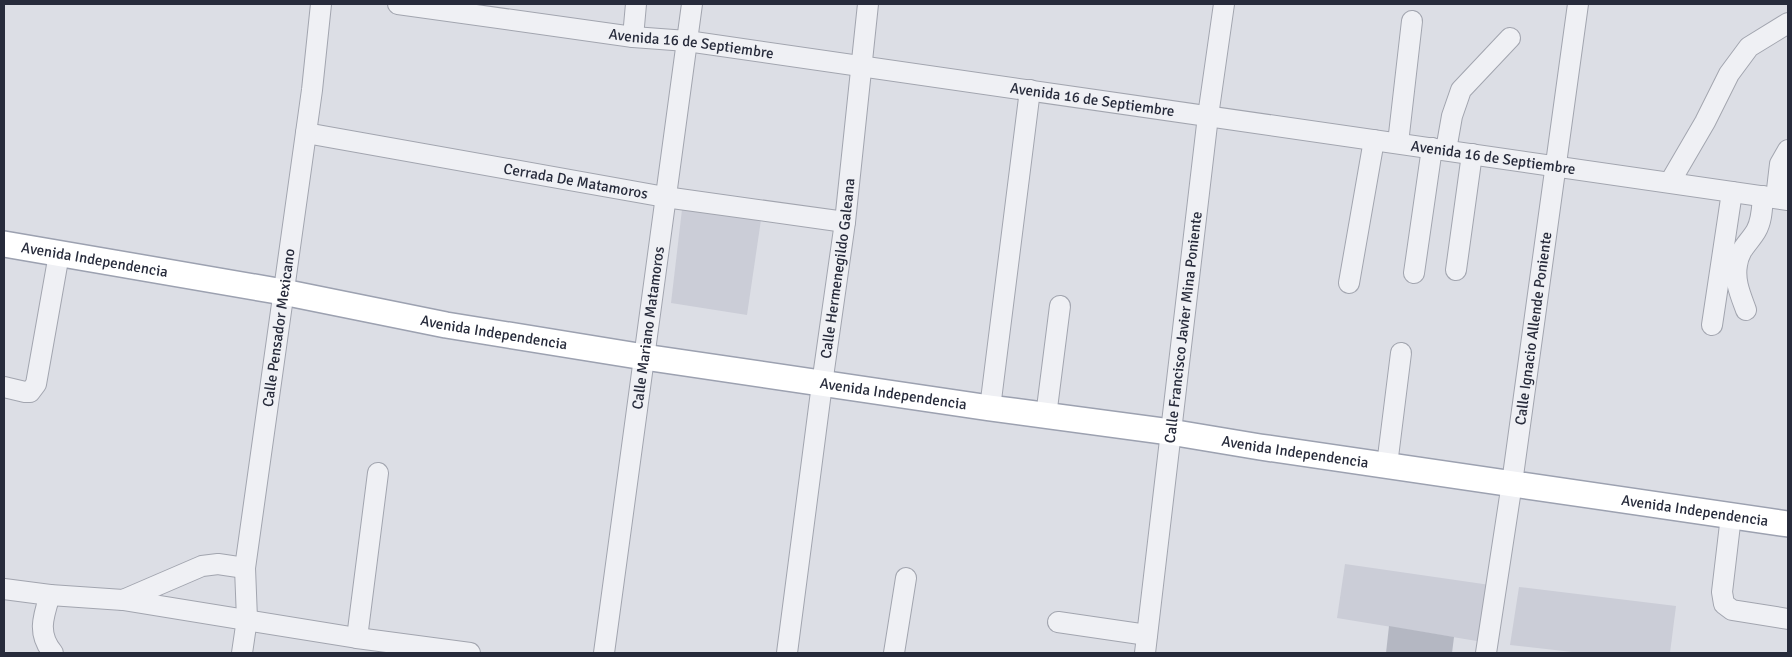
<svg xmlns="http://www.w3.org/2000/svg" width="1792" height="657" font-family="Signika,sans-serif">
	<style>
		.built { fill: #cbcdd7 }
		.building { fill: #b4b7c2 }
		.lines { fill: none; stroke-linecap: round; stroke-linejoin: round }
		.minor-casing { stroke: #a2a5af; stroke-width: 22 }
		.major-casing { stroke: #9ca1b0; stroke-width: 28 }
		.minor { stroke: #eff0f4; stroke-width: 20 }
		.major { stroke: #fff; stroke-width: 25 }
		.labels { text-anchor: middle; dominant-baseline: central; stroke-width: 5; stroke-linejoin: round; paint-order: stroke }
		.street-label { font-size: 15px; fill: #272b3b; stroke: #ebedf3 }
	</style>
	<rect width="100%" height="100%" fill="#dcdee5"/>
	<!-- built -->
	<g class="built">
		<polygon points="683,201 762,213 747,315 671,303"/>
		<polygon points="1345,564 1497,586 1489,643 1337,618"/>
		<polygon points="1519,587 1676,606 1670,653 1581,653 1510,645"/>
	</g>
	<!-- building -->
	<polygon class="building" points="1389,626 1454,637 1452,653 1386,653"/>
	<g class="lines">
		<!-- minor casing -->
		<g class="minor-casing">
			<g id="minor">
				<path id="s1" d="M398 4 633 37 687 41 1788 200"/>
				<polyline points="633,37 636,4"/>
				<path id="s2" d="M306 133 665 197 845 222"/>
				<polyline points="1398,143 1412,21"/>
				<polyline points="1446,150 1452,116 1461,90 1510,38"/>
				<polyline points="1670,182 1705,122 1729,74 1749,47 1788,23"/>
				<polyline points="1776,198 1780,164 1788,150"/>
				<polyline points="1456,270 1472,154"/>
				<polyline points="1414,273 1432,148"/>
				<polyline points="1349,283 1374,140"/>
				<path d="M1746 310C1741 296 1734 281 1737 265 1739 249 1749 243 1756 231 1762 221 1762 208 1763 196"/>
				<polyline points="1712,325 1732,192"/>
				<polyline points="4,387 25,392 30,392 36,384 59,254"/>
				<polyline points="990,408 1030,90"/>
				<polyline points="1046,416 1060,306"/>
				<polyline points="1387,465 1401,353"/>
				<polyline points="1731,516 1722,592 1724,604 1732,610 1788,619"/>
				<path d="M4 589 50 595C43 617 37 634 53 653"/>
				<polyline points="50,595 123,600 202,566 218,564 245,568"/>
				<polyline points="123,600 357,638 470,653"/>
				<polyline points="1058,622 1147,635"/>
				<polyline points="357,638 378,473"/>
				<path id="s3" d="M242 653 247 619 245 568 312 90 321 4"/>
				<path id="s4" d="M604 653 692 4"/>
				<path id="s5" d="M787 653 822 384 845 222 868 4"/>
				<polyline points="894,653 906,578"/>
				<path id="s6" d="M1145 653 1208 116 1224 4"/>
				<path id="s7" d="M1486 653 1512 483 1578 4"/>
			</g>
		</g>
		<!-- major casing -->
		<g class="major-casing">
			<g id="major">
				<path id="s8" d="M4 244 283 292 446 325 644 357 990 408 1170 432 1260 447 1788 524"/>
			</g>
		</g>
		<!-- minor -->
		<use href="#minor" class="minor"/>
		<!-- major -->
		<use href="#major" class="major"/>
	</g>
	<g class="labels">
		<!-- street labels -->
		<g class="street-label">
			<text stroke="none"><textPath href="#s1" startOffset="296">Avenida 16 de Septiembre</textPath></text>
			<text stroke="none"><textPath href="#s1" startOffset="701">Avenida 16 de Septiembre</textPath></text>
			<text stroke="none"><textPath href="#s1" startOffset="1106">Avenida 16 de Septiembre</textPath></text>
			<text stroke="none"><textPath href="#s2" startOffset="274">Cerrada De Matamoros</textPath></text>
			<text stroke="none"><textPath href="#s8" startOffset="92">Avenida Independencia</textPath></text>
			<text stroke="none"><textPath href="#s5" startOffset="388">Calle Hermenegildo Galeana</textPath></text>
			<text stroke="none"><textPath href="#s3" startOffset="328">Calle Pensador Mexicano</textPath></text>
			<text stroke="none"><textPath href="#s4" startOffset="328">Calle Mariano Matamoros</textPath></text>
			<text stroke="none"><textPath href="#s6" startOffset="328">Calle Francisco Javier Mina Poniente</textPath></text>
			<text stroke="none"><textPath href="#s7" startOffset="328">Calle Ignacio Allende Poniente</textPath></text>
			<text stroke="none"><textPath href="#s8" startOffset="498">Avenida Independencia</textPath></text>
			<text stroke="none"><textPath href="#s8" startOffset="902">Avenida Independencia</textPath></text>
			<text stroke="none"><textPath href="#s8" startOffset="1308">Avenida Independencia</textPath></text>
			<text stroke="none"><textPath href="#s8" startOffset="1712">Avenida Independencia</textPath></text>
		</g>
	</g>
	<!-- border -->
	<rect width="1792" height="657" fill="none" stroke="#272b3b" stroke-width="10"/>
</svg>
